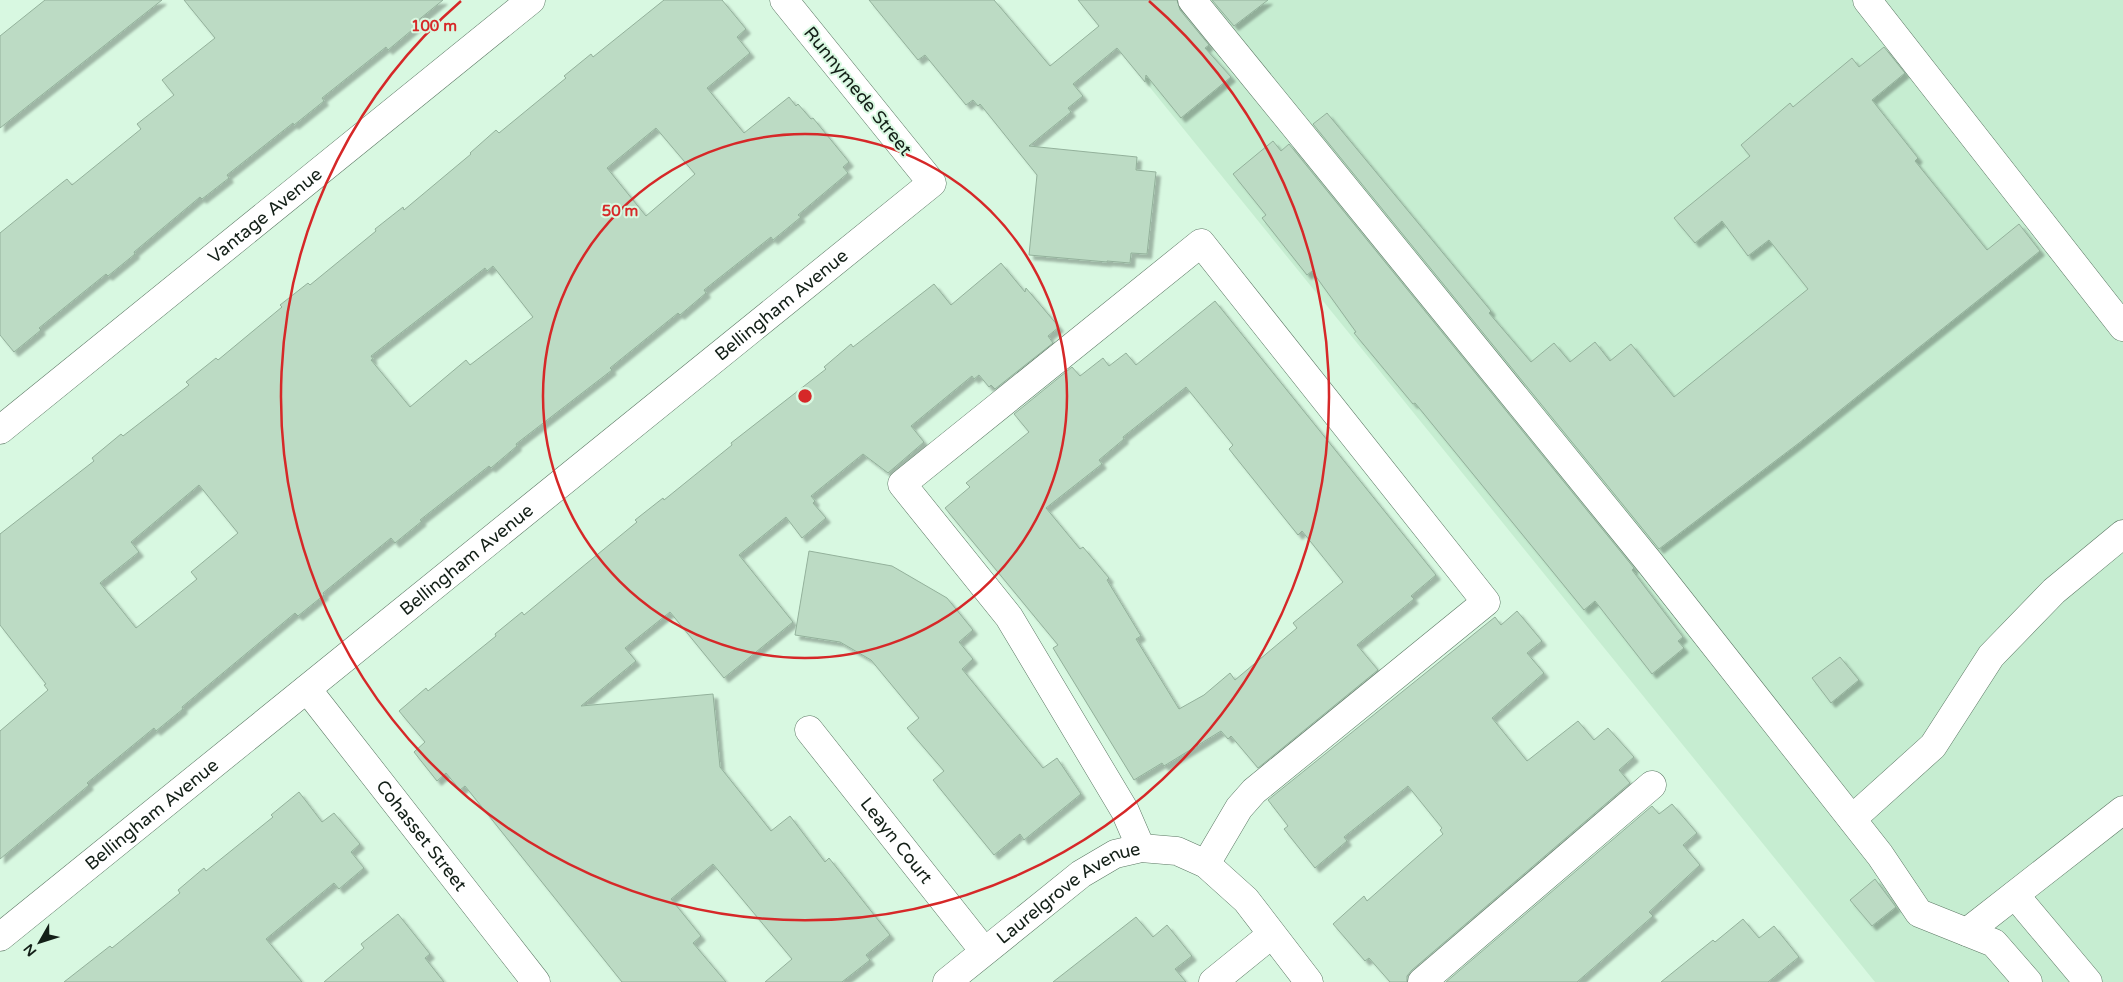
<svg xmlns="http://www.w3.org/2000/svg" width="2123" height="982" font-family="'Varela Round',sans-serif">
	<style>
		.built { fill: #c6edd1 }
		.building { fill: #bcdbc4; stroke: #93b19b; fill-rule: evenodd; filter: url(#shadow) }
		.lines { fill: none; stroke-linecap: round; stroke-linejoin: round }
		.minor-casing { stroke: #5c7864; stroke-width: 29 }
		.minor { stroke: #fff; stroke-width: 28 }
		.ring { fill: none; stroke: #d62828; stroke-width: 2.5 }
		.labels { text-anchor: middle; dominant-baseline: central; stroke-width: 4; stroke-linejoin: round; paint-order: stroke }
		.street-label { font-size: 18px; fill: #131f17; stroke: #d8f8e1 }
		.centre { fill: #d62828; stroke: #d8f8e1; stroke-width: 2.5 }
		.ring-label { font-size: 15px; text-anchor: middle; font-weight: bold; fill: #d62828; stroke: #d8f8e1; stroke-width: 4; stroke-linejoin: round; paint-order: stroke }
	</style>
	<defs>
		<filter id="shadow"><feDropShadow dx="4.5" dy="4.5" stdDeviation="1" flood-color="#0004"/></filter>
	</defs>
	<rect width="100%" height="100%" fill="#d8f8e1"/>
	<!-- built -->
	<polygon class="built" points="1079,0 2123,0 2123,982 1875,982"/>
	<!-- building -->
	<g class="building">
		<polygon points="45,0 162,0 0,128 0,36"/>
		<polygon points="184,0 443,0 416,22 418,25 388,50 386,47 322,98 324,101 294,125 293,123 227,175 229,178 202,199 200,197 134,252 135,254 108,276 106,274 39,328 41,330 14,352 0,335 0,233 63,182 67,179 72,185 141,129 137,124 174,95 162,80 215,38"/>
		<path d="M664 0H722L746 29 737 37 750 53 707 88 744 133 789 97 796 106 798 104 811 119 813 118 849 162 843 167 848 173 798 215 801 217 773 240 771 237 704 290 706 293 680 315 678 313 610 368 612 370 516 444 517 446 491 468 489 466 420 520 422 521 395 543 391 538 323 593 324 595 298 616 295 613 182 707 183 709 156 731 154 728 87 783 89 785 0 859V731L48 690 44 685 46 684 0 625V534L94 461 92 458 121 434 123 436 189 385 186 382 216 358 218 360 282 307 280 305 308 283 310 285 376 231 375 229 403 207 404 210 471 154 470 153 496 130 499 133 566 78 564 76 591 54 593 57ZM656 128 695 174 646 216 607 168ZM493 266 533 317 470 365 466 360 410 407 371 360 373 359 371 356 485 268 487 271ZM199 485 238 533 191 572 197 579 136 628 100 583 139 552 131 542Z"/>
		<polygon points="869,0 994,0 1050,66 1099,26 1078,0 1177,0 1180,10 1209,45 1205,48 1231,77 1181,118 1146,75 1145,82 1117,48 1073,84 1083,96 1068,108 1071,112 1029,146 1137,157 1136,170 1156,172 1147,254 1131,253 1130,263 1107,261 1107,262 1029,255 1037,175 980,104 978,106 973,100 966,105 925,55 918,60"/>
		<polygon points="1212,0 1268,0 1234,26"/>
		<polygon points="1884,47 1905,73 1872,100 1918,158 1915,161 1987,250 2019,224 2040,251 1799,443 1659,549 1313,124 1327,113 1491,311 1489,313 1531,362 1554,343 1570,362 1595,342 1610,361 1631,344 1674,397 1808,289 1769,240 1748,256 1722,221 1695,243 1674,218 1750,156 1741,145 1790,103 1793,107 1852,58 1859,67"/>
		<polygon points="1273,141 1281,151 1289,144 1634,568 1632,570 1683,637 1678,641 1684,648 1652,674 1595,601 1584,610 1415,403 1413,404 1354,333 1356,332 1312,271 1307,275 1262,218 1266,215 1233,174"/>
		<polygon points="1001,263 1025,292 1026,288 1059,327 1048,336 1053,343 995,389 991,385 989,387 979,375 974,379 972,376 911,426 924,442 888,473 863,454 811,496 815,501 813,503 826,518 802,538 786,517 739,555 793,622 724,678 670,612 625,648 636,661 581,706 713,694 720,767 771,831 790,816 825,862 829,858 890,935 866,955 870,960 842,982 765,982 792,959 713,864 671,899 701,936 693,943 726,982 622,982 465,786 460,790 446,773 437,781 414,752 425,742 399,711 426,688 428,691 496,636 495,634 522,612 524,615 570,577 637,522 635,520 663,498 664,500 732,445 731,443 826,369 824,367 851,344 853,347 934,284 951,305"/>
		<path d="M1215 301 1436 575 1411 596 1414 599 1357 645 1378 670 1258 768 1231 736 1228 739 1221 731 1164 766 1162 763 1134 780 1053 648 1058 645 945 508 970 487 966 483 1029 432 1014 414 1072 367 1080 376 1103 358 1109 366 1126 353 1136 365ZM1186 387 1233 445 1229 449 1298 535 1302 531 1343 582 1293 623 1297 628 1235 680 1230 673 1204 695 1179 709 1136 639 1141 636 1107 580 1109 578 1083 547 1080 549 1046 508 1102 464 1099 460 1124 439 1123 437Z"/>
		<polygon points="809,551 892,566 947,598 973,630 959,642 973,659 962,669 1043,768 1057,758 1081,794 1024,840 1020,834 994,855 933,780 944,771 907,728 919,718 871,660 840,642 795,635"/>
		<polygon points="1517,611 1542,641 1527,653 1544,673 1492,718 1527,761 1578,721 1594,740 1608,728 1634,757 1619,770 1630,783 1412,970 1407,976 1407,982 1390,982 1369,958 1365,961 1333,924 1364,896 1367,901 1443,834 1440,830 1442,828 1408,786 1344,837 1347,841 1315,868 1284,829 1288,826 1268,800 1495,617 1501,625"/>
		<polygon points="1840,657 1859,680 1831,703 1812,678"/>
		<polygon points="299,792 322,822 334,813 360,844 351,852 364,868 339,889 334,883 266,939 302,982 64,982 110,946 112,948 180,893 178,890 204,868 206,871 273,817 271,815"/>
		<polygon points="1672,804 1697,833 1683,845 1700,865 1649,912 1653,916 1577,982 1446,982 1652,806 1659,814"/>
		<polygon points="1875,879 1896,907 1872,926 1850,900"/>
		<polygon points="398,914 430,954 425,958 444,982 324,982 364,948 361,944"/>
		<polygon points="1136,917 1153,937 1167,925 1192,956 1175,969 1186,982 1053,982"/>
		<polygon points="1743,919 1759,938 1774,926 1799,957 1768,982 1661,982 1713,940 1715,942"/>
	</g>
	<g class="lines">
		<!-- minor casing -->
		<g class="minor-casing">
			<g id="minor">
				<polyline points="1192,0 1650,563 1880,855 1919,913 1994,943 2028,982"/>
				<polyline points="1867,0 2123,327"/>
				<path id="s1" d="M0 430 531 0"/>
				<path id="s2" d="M307 689 536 982"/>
				<path id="s3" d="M809 730 984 951"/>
				<polyline points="1852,819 1933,746 1991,656 2054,591 2123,534"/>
				<polyline points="1141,848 1125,811 1009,617 902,484 1201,243 1486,602 1254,791 1239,808 1206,864"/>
				<polyline points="2015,895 2088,982"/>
				<polyline points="1967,932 2123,810"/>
				<path id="s4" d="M0 937 932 183 784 0"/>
				<path id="s5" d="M947 982 1081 874 1115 854 1141 848 1177 851 1206 864 1246 900 1309 982"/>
				<polyline points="1213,982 1271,935"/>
				<polyline points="1422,982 1652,785"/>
			</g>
		</g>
		<!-- minor -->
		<use href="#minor" class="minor"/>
	</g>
	<!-- distance rings -->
	<g class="ring">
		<circle cx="805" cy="396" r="262"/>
		<path d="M1149 1A524 524 0 1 1 461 1"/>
	</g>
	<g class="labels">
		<!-- street labels -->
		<g class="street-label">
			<text transform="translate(858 91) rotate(51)">Runnymede Street</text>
			<text stroke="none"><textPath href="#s1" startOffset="341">Vantage Avenue</textPath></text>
			<text stroke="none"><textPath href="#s4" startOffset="1005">Bellingham Avenue</textPath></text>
			<text stroke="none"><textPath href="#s4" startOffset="600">Bellingham Avenue</textPath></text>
			<text stroke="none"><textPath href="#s4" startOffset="195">Bellingham Avenue</textPath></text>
			<text stroke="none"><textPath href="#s2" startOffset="186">Cohasset Street</textPath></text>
			<text stroke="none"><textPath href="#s3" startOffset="141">Leayn Court</textPath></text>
			<text stroke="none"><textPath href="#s5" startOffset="152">Laurelgrove Avenue</textPath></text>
		</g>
	</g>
	<circle cx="805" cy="396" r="8" class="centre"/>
	<g class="ring-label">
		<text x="434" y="31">100 m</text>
		<text x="620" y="216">50 m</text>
	</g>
	<!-- north arrow -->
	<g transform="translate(40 942) rotate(231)" stroke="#d8f8e1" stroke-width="4" paint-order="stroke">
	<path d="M0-4L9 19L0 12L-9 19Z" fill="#131f17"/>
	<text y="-8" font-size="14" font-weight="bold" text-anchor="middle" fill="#131f17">N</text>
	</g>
</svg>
